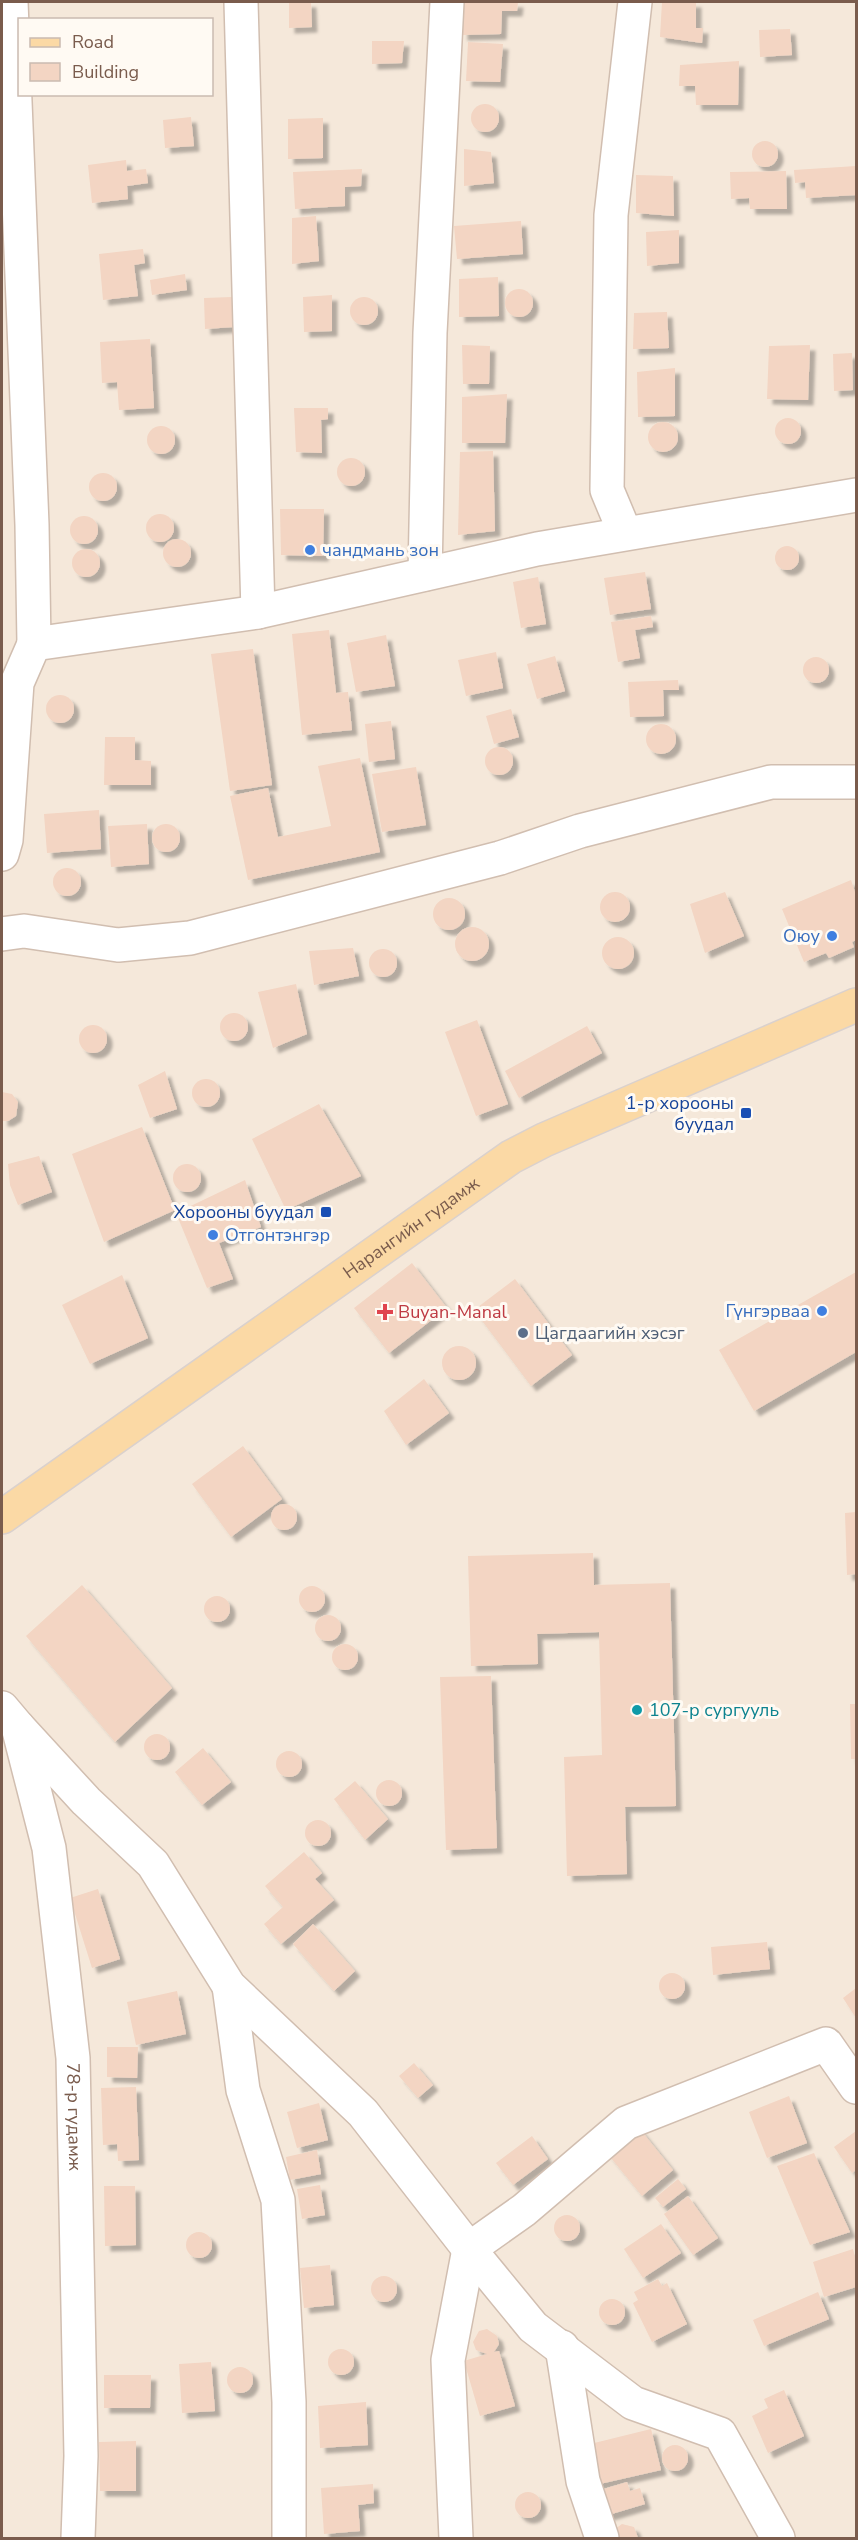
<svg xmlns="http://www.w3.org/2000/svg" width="858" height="2540" font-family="'Nunito Sans',sans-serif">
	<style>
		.residential { fill: #f5e8da; fill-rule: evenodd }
		.building { fill: #f3d5c3; filter: url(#shadow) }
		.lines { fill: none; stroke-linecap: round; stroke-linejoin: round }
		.minor-casing { stroke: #d1beb0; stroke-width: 36 }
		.major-casing { stroke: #dad1cd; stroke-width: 36 }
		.minor { stroke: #fff; stroke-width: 33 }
		.major { stroke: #fbd9a5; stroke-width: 33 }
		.shop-dot { fill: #3f7fe0; stroke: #fffaf3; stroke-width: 2 }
		.transit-dot { fill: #1a4fb4; stroke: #fffaf3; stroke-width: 2 }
		.health-dot { fill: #e0444e; stroke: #fffaf3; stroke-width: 2 }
		.service-dot { fill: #5c6f8a; stroke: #fffaf3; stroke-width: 2 }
		.culture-dot { fill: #0f9aa8; stroke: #fffaf3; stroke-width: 2 }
		.labels { text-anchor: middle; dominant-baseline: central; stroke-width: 6; stroke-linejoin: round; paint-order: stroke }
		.shop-label { font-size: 18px; fill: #366cbe; stroke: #fffaf3; text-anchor: start }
		.transit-label { font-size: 18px; fill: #164399; stroke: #fffaf3; text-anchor: end }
		.street-label { font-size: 18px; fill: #7a5c4d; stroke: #fffaf3 }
		.health-label { font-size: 18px; fill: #be3a42; stroke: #fffaf3; text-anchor: start }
		.service-label { font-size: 18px; fill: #4e5e75; stroke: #fffaf3; text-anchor: start }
		.culture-label { font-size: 18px; fill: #0d838f; stroke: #fffaf3; text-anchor: start }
	</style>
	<defs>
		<filter id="shadow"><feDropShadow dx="5.5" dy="5.5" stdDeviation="1.5" flood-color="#0004"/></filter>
	</defs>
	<rect width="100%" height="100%" fill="#fdf6ec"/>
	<!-- residential -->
	<path class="residential" d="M2 2H856V2538H2ZM20 20H212V94H20Z"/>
	<!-- building -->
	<g class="building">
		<polygon points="289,2 311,2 312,27 289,28"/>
		<polygon points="462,2 518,2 517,11 502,11 501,34 462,35"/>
		<polygon points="662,2 696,2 696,28 703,28 702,43 660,37"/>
		<polygon points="790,29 792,55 760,57 759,30"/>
		<polygon points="372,41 404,41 402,63 372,64"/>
		<polygon points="468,42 503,44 500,82 466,81"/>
		<polygon points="739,61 738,105 696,105 695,86 679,86 680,65"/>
		<circle cx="485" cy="118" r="14"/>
		<polygon points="191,117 194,146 165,148 163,120"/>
		<polygon points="323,118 323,158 288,159 288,119"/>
		<circle cx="765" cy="154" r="13"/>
		<polygon points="464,149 491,152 494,183 464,186"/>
		<polygon points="126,160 127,171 146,169 148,183 127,186 128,199 92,203 88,165"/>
		<polygon points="856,166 856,195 806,198 805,182 795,183 794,170"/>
		<polygon points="362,169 361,186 345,187 345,206 295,209 293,172"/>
		<polygon points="786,171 787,209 750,209 749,198 731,199 730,172"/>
		<polygon points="636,175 673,176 674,216 636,213"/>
		<polygon points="316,216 319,261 292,264 292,218"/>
		<polygon points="521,221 523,254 457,259 454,226"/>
		<polygon points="679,230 679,263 647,266 646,232"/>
		<polygon points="143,249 145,263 134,265 138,296 103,300 99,254"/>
		<polygon points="185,274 187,290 152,295 150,280"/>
		<polygon points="498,277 499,316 459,317 459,279"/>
		<circle cx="519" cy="303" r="14"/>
		<polygon points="332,295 332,331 304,332 303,297"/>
		<circle cx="364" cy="311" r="14"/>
		<polygon points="232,297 234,327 205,329 204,298"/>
		<polygon points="667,312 669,348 633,349 634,313"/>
		<polygon points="150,339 154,408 119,410 117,382 102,383 100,342"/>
		<polygon points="462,345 490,346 489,384 463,384"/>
		<polygon points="810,345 808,400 767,399 769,346"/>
		<polygon points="852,353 853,390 834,391 833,354"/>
		<polygon points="675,368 675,416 638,417 637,372"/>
		<polygon points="507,394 505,443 462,443 462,397"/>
		<polygon points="294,408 328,408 328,419 321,420 322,453 296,452"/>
		<circle cx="788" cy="431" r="13"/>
		<circle cx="663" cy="437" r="15"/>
		<circle cx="161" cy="440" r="14"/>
		<polygon points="493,451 495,531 458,535 460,452"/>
		<circle cx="351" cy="472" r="14"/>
		<circle cx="103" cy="487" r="14"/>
		<polygon points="280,509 324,509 323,556 281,555"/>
		<circle cx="160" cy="528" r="14"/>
		<circle cx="84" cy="530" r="14"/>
		<circle cx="177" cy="553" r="14"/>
		<circle cx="787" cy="558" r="12"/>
		<circle cx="86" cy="563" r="14"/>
		<polygon points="645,572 651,609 610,615 604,578"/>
		<polygon points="538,577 546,624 521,628 513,582"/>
		<polygon points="651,616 653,627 635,630 640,658 618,662 611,622"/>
		<polygon points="329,630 336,693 348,692 352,730 302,735 292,634"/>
		<polygon points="386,635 395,686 356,692 347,643"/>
		<polygon points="253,649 272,785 230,791 211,654"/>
		<polygon points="496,652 503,688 466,696 458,660"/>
		<polygon points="555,656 565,691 537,699 527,664"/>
		<circle cx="816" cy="670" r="13"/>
		<polygon points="678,680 679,690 663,690 664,716 630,717 628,682"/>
		<circle cx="60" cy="709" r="14"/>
		<polygon points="511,709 519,737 494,744 486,716"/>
		<polygon points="391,721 395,759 369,762 365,724"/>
		<circle cx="661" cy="739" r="15"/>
		<polygon points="105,737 135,737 135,760 151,761 151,785 104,785"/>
		<circle cx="499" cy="761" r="14"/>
		<polygon points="360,758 380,852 248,880 230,796 268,788 278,837 331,826 318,766"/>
		<polygon points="416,767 426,825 382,832 372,774"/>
		<polygon points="99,810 101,849 47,853 44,814"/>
		<circle cx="166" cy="838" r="14"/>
		<polygon points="147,824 149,864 111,867 108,826"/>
		<circle cx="67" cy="882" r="14"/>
		<polygon points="851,880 856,895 856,940 852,942 854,947 829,958 826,953 804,962 782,909"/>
		<circle cx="615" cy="907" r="15"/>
		<polygon points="725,892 744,936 705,953 690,904"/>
		<circle cx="449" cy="914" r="16"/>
		<circle cx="472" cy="944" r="17"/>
		<circle cx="618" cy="953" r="16"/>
		<polygon points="353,948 359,976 314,985 309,951"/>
		<circle cx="383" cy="963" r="14"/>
		<polygon points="296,984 307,1034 273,1048 258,992"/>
		<circle cx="234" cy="1027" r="14"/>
		<polygon points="477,1020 508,1104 476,1116 445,1032"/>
		<circle cx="93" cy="1039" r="14"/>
		<polygon points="587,1026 602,1053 519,1098 505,1071"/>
		<polygon points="165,1071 177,1109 150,1118 138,1085"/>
		<circle cx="206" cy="1093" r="14"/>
		<polygon points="2,1092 12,1094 18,1102 16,1116 8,1121 2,1121"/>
		<polygon points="319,1104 361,1176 286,1210 252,1139"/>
		<polygon points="142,1127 175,1210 104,1242 72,1154"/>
		<polygon points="39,1156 52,1192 18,1205 10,1185 8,1164"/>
		<circle cx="187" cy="1178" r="14"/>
		<polygon points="245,1180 261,1227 219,1243 233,1279 207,1288 176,1213"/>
		<polygon points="412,1263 447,1308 389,1353 354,1308"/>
		<polygon points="856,1272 856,1352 754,1411 719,1350"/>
		<polygon points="122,1275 148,1338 90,1364 62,1305"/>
		<polygon points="515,1279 572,1355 531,1386 474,1310"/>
		<circle cx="459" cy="1363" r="17"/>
		<polygon points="424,1379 449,1413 406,1445 384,1411"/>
		<polygon points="243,1446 282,1499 231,1537 192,1484"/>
		<circle cx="284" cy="1517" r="13"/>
		<polygon points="856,1512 856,1574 847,1575 845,1513"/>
		<polygon points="593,1553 594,1585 670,1583 676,1806 625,1807 627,1874 567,1876 564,1757 602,1755 599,1632 537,1634 538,1664 471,1666 468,1556"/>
		<polygon points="82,1585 172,1688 115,1742 26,1636"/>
		<circle cx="312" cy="1599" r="13"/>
		<circle cx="217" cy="1609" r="13"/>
		<circle cx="328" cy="1628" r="13"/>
		<circle cx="345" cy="1657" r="13"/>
		<polygon points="491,1676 497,1848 446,1850 440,1677"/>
		<polygon points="850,1704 856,1704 856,1759 851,1759"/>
		<circle cx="157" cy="1747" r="13"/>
		<polygon points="203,1748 231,1782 202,1805 175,1772"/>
		<circle cx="289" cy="1764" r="13"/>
		<circle cx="389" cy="1793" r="13"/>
		<polygon points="355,1781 388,1819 365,1840 334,1799"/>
		<circle cx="318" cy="1833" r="13"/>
		<polygon points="304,1852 322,1873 315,1879 334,1900 281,1944 264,1924 283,1907 265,1886"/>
		<polygon points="98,1889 120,1959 92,1968 70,1898"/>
		<polygon points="313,1924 355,1971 334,1991 293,1944"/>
		<polygon points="767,1942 770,1969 713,1975 711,1947"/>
		<circle cx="672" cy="1986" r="13"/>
		<polygon points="856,1988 856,2018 843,1998"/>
		<polygon points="177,1991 186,2034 136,2045 127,2002"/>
		<polygon points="107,2047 138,2047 137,2078 107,2077"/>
		<polygon points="414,2063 433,2085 418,2098 399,2076"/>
		<polygon points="136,2087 139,2160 118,2161 117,2144 103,2145 101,2088"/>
		<polygon points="789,2096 807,2143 767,2158 749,2112"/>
		<polygon points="319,2103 328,2140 297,2148 287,2112"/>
		<polygon points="639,2128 673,2170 642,2196 607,2153"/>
		<polygon points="856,2131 856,2170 852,2173 834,2147"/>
		<polygon points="532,2136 548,2159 513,2185 496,2163"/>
		<polygon points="317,2150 321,2174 290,2180 286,2157"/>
		<polygon points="814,2153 850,2232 810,2245 777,2166"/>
		<polygon points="678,2179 686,2189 663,2207 655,2198"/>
		<polygon points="320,2185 325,2215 302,2219 297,2189"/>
		<polygon points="104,2186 135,2186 136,2245 105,2246"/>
		<polygon points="688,2196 718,2238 693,2255 664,2214"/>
		<circle cx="567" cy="2228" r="13"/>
		<polygon points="661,2224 681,2253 643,2278 624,2249"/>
		<circle cx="199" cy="2245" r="13"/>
		<polygon points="853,2249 856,2261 856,2287 824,2297 813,2262"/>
		<polygon points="330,2265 334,2305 304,2308 300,2268"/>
		<circle cx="384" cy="2289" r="13"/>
		<polygon points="658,2279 662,2286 667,2283 687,2324 652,2342 633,2303 638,2300 634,2292"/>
		<polygon points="818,2292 829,2319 764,2346 753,2320"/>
		<circle cx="612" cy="2312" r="13"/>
		<polygon points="487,2329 497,2336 499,2344 494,2352 499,2351 515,2406 480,2416 464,2361 487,2354 476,2350 473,2342 479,2331"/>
		<circle cx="341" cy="2362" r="13"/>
		<polygon points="211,2362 215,2411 182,2413 179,2364"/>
		<circle cx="240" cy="2380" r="13"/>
		<polygon points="104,2375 151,2375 150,2408 104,2408"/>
		<polygon points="784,2390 804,2436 768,2453 752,2416 768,2408 764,2399"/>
		<polygon points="366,2402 368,2445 320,2448 318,2406"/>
		<polygon points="651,2429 661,2470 591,2486 582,2446"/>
		<polygon points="136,2441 136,2491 100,2491 99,2442"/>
		<circle cx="675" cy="2458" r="13"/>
		<polygon points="627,2482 630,2491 640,2488 645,2504 605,2516 597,2491"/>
		<polygon points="373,2484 374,2503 358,2505 360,2531 324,2534 321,2488"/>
		<circle cx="528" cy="2505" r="13"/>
		<polygon points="622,2524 634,2527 638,2538 613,2538 615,2529"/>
	</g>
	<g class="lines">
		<!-- minor casing -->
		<g class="minor-casing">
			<g id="minor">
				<polyline points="11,2 32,525 34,644"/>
				<polyline points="241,2 258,612"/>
				<polyline points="625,533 607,490 611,215 635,2"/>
				<polyline points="425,574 430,333 447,2"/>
				<polyline points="2,854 6,840 17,683 34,644 258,612 537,549 856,495"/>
				<polyline points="2,934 24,931 118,945 190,938 500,858 580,831 771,782 856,782"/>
				<path id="s1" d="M2 1708 18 1727 49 1848 73 2058 81 2456 78 2538"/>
				<polyline points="18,1727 86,1801 153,1864 229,1986 363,2113 469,2249 533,2327 633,2403 720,2434 778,2538"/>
				<polyline points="229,1986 243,2090 278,2200 289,2402 289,2538"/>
				<polyline points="562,2347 583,2481 602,2538"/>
				<polyline points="456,2538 448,2360 469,2249 524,2210 626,2123 826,2044 856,2087"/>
			</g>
		</g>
		<!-- major casing -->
		<g class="major-casing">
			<g id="major">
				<path id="s2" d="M2 1517 511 1157 544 1140 856 1005"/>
			</g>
		</g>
		<!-- minor -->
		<use href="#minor" class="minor"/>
		<!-- major -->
		<use href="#major" class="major"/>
	</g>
	<!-- markers -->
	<g class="shop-dot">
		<circle cx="310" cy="550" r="6"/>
		<circle cx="832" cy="936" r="6"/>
		<circle cx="213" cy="1235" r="6"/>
		<circle cx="822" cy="1311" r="6"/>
	</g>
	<g class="transit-dot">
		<rect x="740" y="1107" width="12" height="12" rx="3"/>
		<rect x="320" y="1206" width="12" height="12" rx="3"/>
	</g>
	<path class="health-dot" d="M382 1303h6v6h6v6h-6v6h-6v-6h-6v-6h6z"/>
	<circle class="service-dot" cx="523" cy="1333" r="6"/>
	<circle class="culture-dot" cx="637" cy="1710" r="6"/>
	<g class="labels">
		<!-- shop labels -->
		<g class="shop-label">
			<text x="322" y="550">чандмань зон</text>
			<text x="820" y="936" text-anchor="end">Оюу</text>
			<text x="225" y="1235">Отгонтэнгэр</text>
			<text x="810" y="1311" text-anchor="end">Гүнгэрваа</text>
		</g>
		<!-- transit labels -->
		<g class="transit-label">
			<text x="734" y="1103">1-р хорооны<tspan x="734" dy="21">буудал</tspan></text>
			<text x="314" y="1212">Хорооны буудал</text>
		</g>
		<!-- street labels -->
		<g class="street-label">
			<text stroke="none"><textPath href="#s2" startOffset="501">Нарангийн гудамж</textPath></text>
			<text stroke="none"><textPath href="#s1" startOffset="420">78-р гудамж</textPath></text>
		</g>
		<!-- health labels -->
		<g class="health-label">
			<text x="398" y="1312">Buyan-Manal</text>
		</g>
		<!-- service labels -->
		<g class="service-label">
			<text x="535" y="1333">Цагдаагийн хэсэг</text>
		</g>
		<!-- culture labels -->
		<g class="culture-label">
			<text x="649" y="1710">107-р сургууль</text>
		</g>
	</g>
	<!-- border -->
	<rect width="858" height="2540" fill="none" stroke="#7a5c4d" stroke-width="6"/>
	<!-- legend -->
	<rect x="18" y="18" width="195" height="78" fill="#fffaf3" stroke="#cabbb1" stroke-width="1.5"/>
	<rect x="30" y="38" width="30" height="9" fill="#fbd9a5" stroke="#cabbb1" stroke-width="1.5"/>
	<text x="72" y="48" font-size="18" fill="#7a5c4d">Road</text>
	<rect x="30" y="63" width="30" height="18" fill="#f3d5c3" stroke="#cabbb1" stroke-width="1.5"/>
	<text x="72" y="78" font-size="18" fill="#7a5c4d">Building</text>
</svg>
